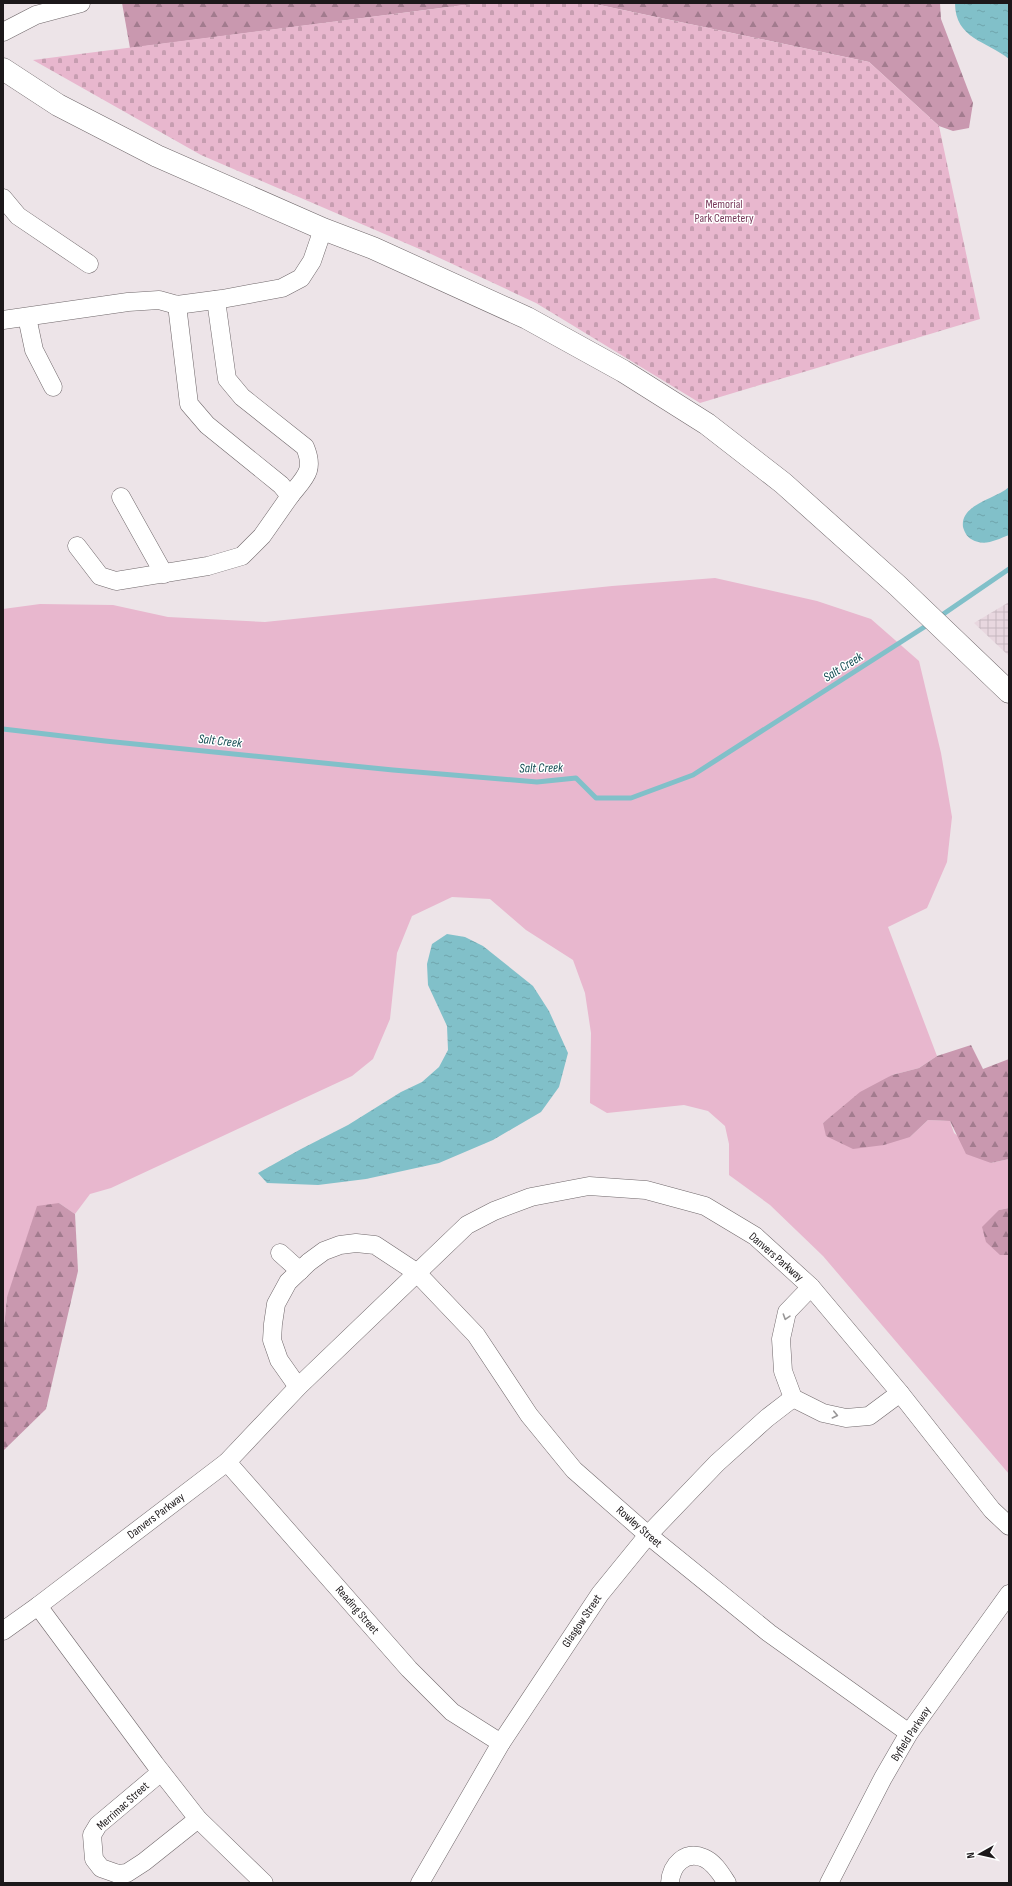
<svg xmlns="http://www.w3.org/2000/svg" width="1012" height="1886" font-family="'Sofia Sans Condensed',sans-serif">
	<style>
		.industrial { fill: url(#industrial-grid) }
		.grass { fill: #e8b7ce }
		.forest { fill: url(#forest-firs) }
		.cemetery { fill: url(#cemetery-stones) }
		.water { fill: url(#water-ripples) }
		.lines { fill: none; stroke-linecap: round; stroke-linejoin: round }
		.stream { stroke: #81c0c9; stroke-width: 5 }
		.minor-casing { stroke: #70686b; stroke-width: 19 }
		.major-casing { stroke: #70686b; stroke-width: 23 }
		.minor { stroke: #fff; stroke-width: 18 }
		.major { stroke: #fff; stroke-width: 22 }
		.oneway { stroke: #999798 }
		.labels { text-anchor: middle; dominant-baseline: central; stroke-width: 3; stroke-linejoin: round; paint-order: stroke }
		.park-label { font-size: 12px; fill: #763859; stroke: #fff }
		.street-label { font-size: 12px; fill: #1c181a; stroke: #fff }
		.water-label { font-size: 13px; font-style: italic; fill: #124b52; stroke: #fff }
	</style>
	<defs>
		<pattern id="industrial-grid" width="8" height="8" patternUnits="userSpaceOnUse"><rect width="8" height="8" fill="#e8d7df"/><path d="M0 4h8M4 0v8" fill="none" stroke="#c6b8bf"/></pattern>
		<pattern id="forest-firs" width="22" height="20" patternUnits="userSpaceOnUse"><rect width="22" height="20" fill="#c998af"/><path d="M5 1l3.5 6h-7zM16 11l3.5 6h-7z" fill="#a27b8e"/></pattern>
		<pattern id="cemetery-stones" width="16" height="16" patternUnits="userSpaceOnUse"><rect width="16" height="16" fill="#e8b7ce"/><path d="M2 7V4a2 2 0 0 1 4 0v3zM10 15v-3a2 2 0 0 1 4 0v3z" fill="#c69db0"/></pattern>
		<pattern id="water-ripples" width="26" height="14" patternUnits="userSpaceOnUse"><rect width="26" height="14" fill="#81c0c9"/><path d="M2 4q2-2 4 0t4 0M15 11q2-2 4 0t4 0" fill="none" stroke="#6fa4ac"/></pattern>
	</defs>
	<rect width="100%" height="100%" fill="#ede4e8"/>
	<!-- industrial -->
	<polygon class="industrial" points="1009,602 1009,656 974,623"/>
	<!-- grass -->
	<polygon class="grass" points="715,578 817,601 871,619 919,661 941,753 952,817 947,862 927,908 888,927 937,1056 919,1068 892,1075 823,1123 910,1137 928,1120 950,1121 954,1133 991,1163 1009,1159 1009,1208 999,1210 1000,1255 1009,1255 1009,1474 823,1256 770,1205 729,1175 729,1144 725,1126 708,1111 684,1105 607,1113 590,1103 591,1033 585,993 573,960 526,930 490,899 452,897 412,916 397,953 390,1019 373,1059 352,1076 111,1188 90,1194 75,1214 59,1203 7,1297 3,1337 3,609 40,604 113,605 168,617 265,622 612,586"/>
	<!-- forest -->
	<g class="forest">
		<polygon points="122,3 480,3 130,48"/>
		<polygon points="590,3 940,3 941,19 973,103 969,128 953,131 939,126 869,62"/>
		<polygon points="971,1045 983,1069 1009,1059 1009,1159 991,1163 966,1154 950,1121 928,1120 910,1137 884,1145 853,1149 826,1136 823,1123 860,1092 892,1075 919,1068 937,1056"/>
		<polygon points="59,1203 75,1214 78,1271 46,1409 3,1451 3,1337 7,1297 37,1206"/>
		<polygon points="1009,1208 1009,1255 1000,1255 986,1242 982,1227 999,1210"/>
	</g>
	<!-- cemetery -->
	<polygon class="cemetery" points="480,3 590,3 869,62 939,126 980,319 700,403 536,303 431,254 201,155 33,60"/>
	<!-- water -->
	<g class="water">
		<path d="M955 3H1009V59C987 41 955 39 955 3Z"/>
		<path d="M1009 487V535C996 540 984 547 971 539 967 537 964 531 963 527 960 504 996 499 1009 487Z"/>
		<polygon points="447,934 465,937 483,946 533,986 549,1011 568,1053 559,1087 541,1112 493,1140 439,1163 366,1179 318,1185 267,1183 258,1173 301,1149 348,1125 401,1092 422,1082 439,1067 448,1050 447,1026 428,985 427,964 432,944"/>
	</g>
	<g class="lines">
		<!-- stream -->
		<g class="stream">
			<polyline points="939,617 1009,569"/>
			<polyline points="3,729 105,741 393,770 537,782 576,778 596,798 631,798 693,775 929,624"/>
		</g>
		<!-- minor casing -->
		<g class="minor-casing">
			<g id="minor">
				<polyline points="3,32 36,15 81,3"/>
				<polyline points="3,198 18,216 89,264"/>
				<path d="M216 300 227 379 242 397 305 447C315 471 305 477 290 496"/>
				<polyline points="27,317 34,350 53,387"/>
				<polyline points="3,320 128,302 159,300 177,305 222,299 282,288 301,278 312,261 323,229"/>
				<polyline points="121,497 164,574"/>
				<polyline points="77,546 100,576 116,581 208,566 242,556 262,536 290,496 281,485 207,425 189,404 177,305"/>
				<polyline points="280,1253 300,1271"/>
				<polyline points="811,1287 787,1312 781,1339 783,1371 793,1398 823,1413 846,1418 869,1416 900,1393"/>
				<polyline points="298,1387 279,1360 272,1340 273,1324 276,1304 288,1282 309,1262 324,1251 340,1245 356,1243 375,1245 416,1272 476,1335 529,1415 574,1470 648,1535 769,1633 909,1733"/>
				<polyline points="227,1462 409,1669 452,1712 501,1743"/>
				<polyline points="38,1606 155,1764 198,1819 264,1883"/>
				<polyline points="3,1631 38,1606 227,1462 298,1387 467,1225 494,1211 531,1197 589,1186 646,1190 705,1206 755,1236 811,1287 900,1393 992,1510 1009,1526"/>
				<polyline points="161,1772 98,1825 92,1835 94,1859 101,1868 118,1874 127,1873 144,1862 198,1819"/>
				<polyline points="420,1883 501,1743 600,1594 648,1535 717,1463 767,1418 793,1398"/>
				<path d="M670 1883C671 1865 685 1850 704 1858 714 1862 721 1874 727 1883"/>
				<polyline points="829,1883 883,1778 909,1733 1009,1594"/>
			</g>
		</g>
		<!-- major casing -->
		<g class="major-casing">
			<polyline id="major" points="3,69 58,105 157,156 323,229 373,248 527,318 623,371 707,424 783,483 898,586 1009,692"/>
		</g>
		<!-- minor -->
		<use href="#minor" class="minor"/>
		<!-- major -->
		<use href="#major" class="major"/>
	</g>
	<!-- one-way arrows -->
	<defs><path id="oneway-chevron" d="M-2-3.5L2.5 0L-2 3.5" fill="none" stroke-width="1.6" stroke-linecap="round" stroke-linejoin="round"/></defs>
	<g class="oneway">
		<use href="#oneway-chevron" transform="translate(786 1317) rotate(108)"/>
		<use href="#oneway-chevron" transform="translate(835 1415) rotate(13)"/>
	</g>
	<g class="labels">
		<!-- park labels -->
		<g class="park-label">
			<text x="724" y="204">Memorial<tspan x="724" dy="14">Park Cemetery</tspan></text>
		</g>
		<!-- street labels -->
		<g class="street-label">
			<text transform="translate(776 1257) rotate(41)">Danvers Parkway</text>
			<text transform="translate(156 1516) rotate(-37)">Danvers Parkway</text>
			<text transform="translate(639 1527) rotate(41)">Rowley Street</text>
			<text transform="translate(357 1610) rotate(49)">Reading Street</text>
			<text transform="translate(582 1621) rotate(-56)">Glasgow Street</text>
			<text transform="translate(911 1734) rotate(-57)">Byfield Parkway</text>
			<text transform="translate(123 1806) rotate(-42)">Merrimac Street</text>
		</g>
		<!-- water labels -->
		<g class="water-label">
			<text transform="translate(843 667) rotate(-32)">Salt Creek</text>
			<text transform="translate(220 741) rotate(6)">Salt Creek</text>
			<text transform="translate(541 768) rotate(-1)">Salt Creek</text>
		</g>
	</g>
	<!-- border -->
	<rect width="1012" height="1886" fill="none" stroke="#1c181a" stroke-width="8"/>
	<!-- north arrow -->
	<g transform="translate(980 1854) rotate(262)" stroke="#ffffff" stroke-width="3" paint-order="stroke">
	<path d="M0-3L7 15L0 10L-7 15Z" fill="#1c181a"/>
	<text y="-6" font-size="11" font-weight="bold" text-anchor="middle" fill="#1c181a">N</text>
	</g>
</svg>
